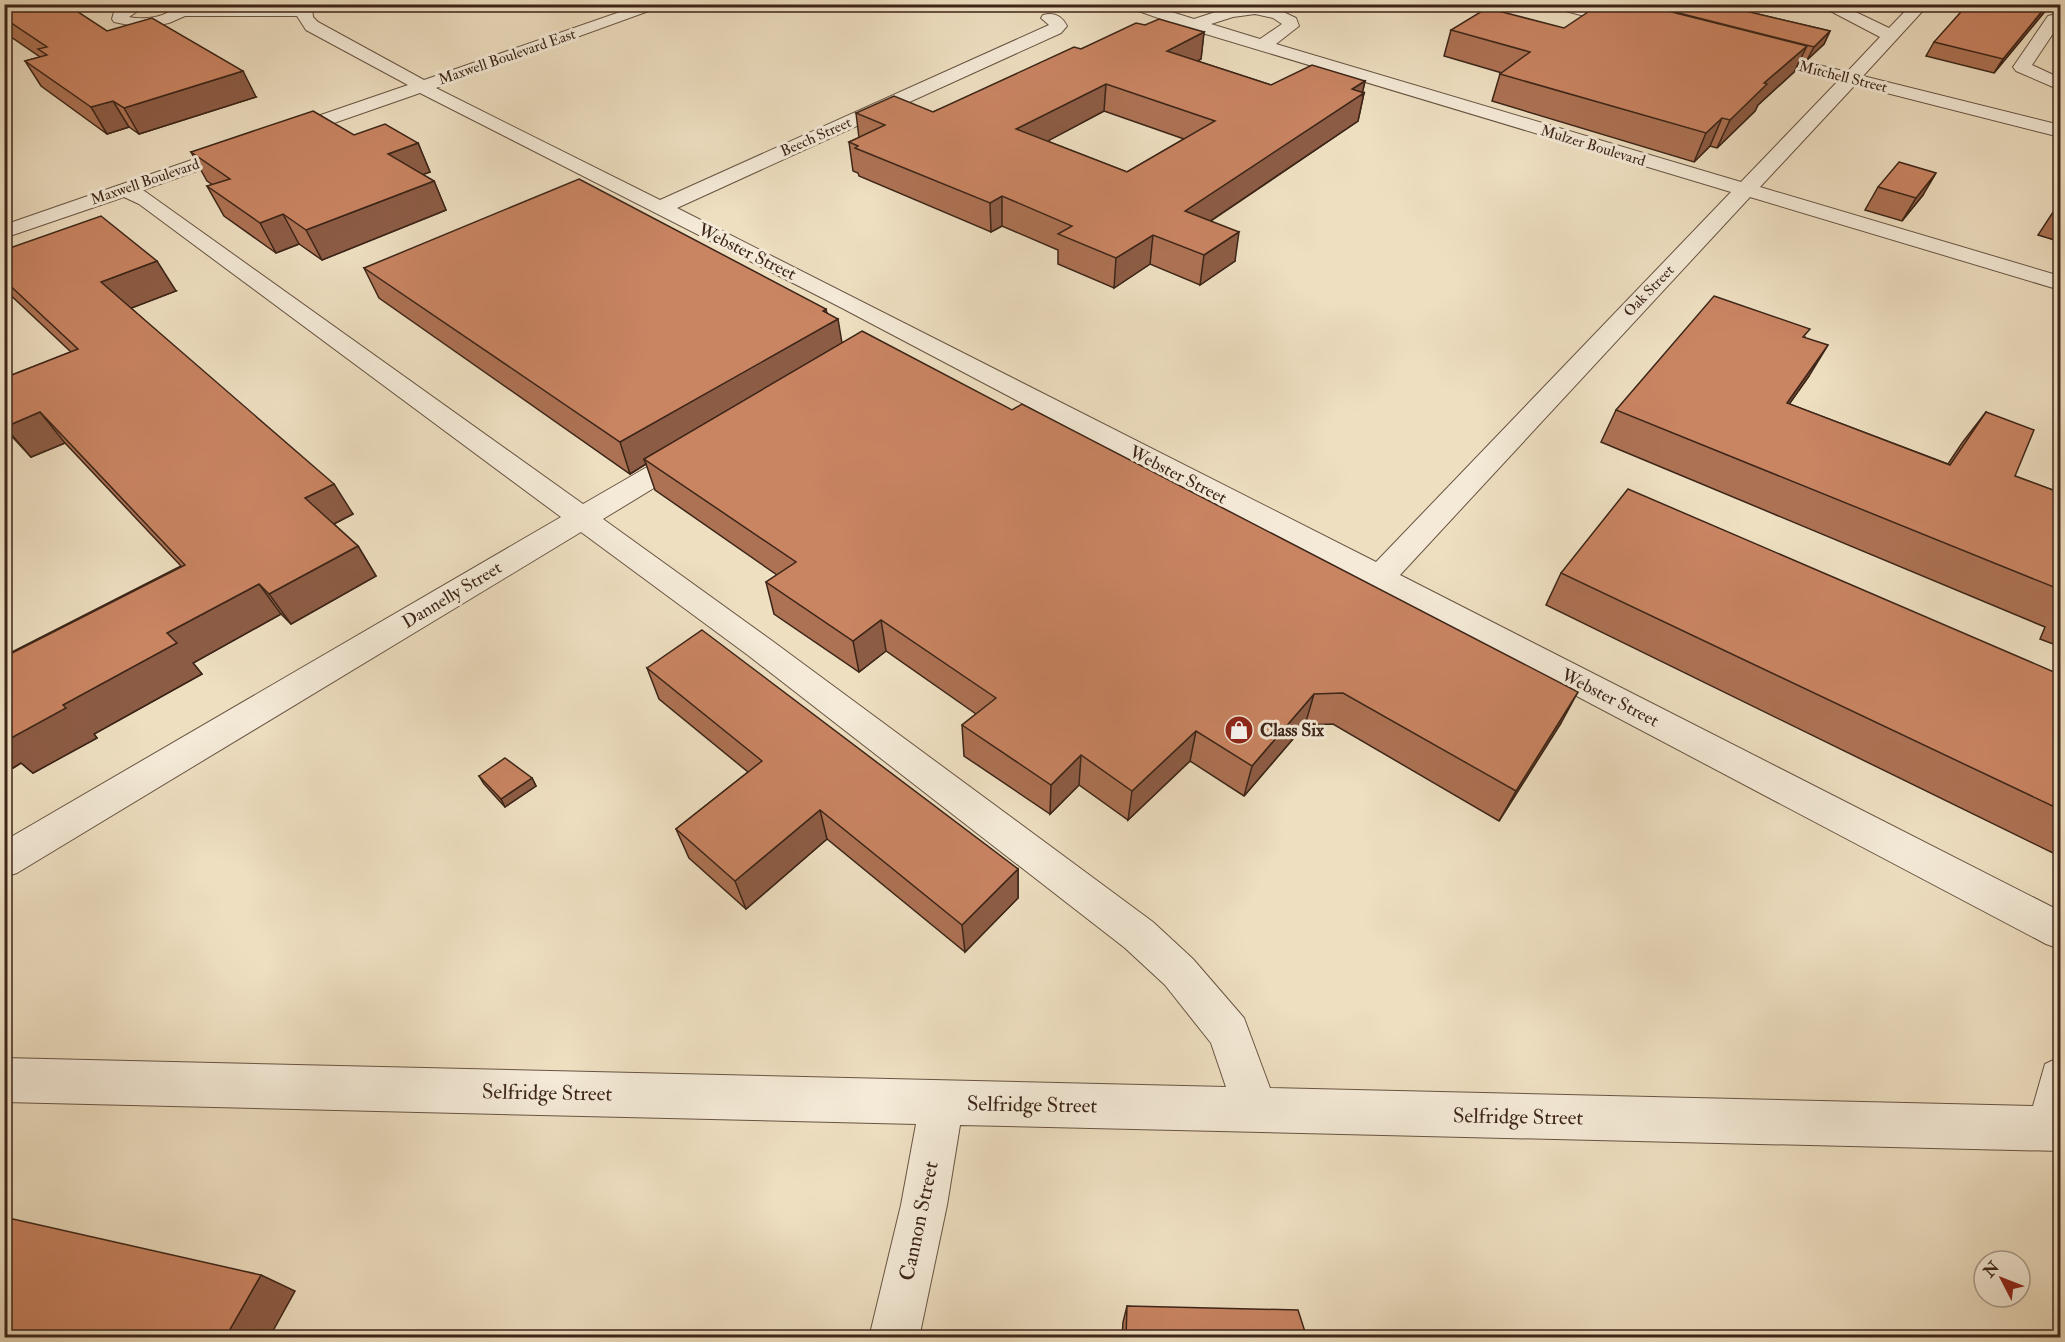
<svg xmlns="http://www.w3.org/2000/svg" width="2065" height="1342" font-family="'IM FELL Double Pica',serif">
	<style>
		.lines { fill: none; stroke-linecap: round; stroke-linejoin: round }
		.minor-casing { stroke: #685442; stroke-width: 2 }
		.minor { fill: #f4ead7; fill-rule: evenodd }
		.wall { fill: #ad7254; stroke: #3c2518; stroke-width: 1.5; fill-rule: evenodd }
		.shaded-wall { fill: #8d5c45; stroke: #3c2518; stroke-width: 1.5 }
		.building { fill: #c98462; stroke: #3c2518; stroke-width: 1.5; fill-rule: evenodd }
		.labels { text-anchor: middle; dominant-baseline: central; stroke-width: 6; stroke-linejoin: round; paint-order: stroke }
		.far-street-label { font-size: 15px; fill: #3c2518; stroke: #f4ead7 }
		.street-label { font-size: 18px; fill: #3c2518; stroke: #f4ead7 }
		.poi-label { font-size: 18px; font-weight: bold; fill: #3c2518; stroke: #f4ead7; text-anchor: start }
		.near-street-label { font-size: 21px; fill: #3c2518; stroke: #f4ead7 }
	</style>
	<rect width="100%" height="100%" fill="#eedfc1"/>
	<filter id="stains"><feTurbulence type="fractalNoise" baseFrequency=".00333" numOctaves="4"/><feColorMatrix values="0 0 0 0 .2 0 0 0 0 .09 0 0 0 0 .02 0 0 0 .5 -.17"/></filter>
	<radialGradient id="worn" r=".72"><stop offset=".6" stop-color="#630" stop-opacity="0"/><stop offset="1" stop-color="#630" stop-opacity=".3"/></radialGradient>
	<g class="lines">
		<!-- minor casing -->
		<g class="minor-casing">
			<g id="minor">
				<path d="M127 4H148L129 17C143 20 170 18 176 4L312 8 313 17 318 22 424 80 643 4H668L436 88 660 200 1049 25 1041 18 1043 15C1054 12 1062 16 1067 26L1061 33 677 208 1376 562 1731 192 1189 29 1119 4H1146L1194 19 1231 7 1255 4 1273 7 1296 18 1299 26 1276 44 1741 182 1838 81 1748 58 1745 54 1748 50 1754 49 1847 72 1880 37 1817 4H1839L1889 28 1912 4H1929L1863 76 2060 125V137L1855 85 1760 187 2060 276V290L1750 197 1400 575 2060 911V949L2046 944 840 307 420 93 291 138H277L274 134 277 130 408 85 306 30 297 16H185L169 23 144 28 114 22 112 19 114 12ZM1255 14 1273 18 1282 24 1260 39 1211 24 1233 17Z"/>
				<polygon points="1548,4 1577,4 1637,19 1639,23 1631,28 1550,7"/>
				<polygon points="2060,13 2060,23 2032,65 2060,78 2060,90 2016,71 2013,67 2048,16"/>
				<polygon points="238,144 245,146 248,150 245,154 143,190 583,504 680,448 690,445 700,448 704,454 700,460 603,519 771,640 1153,922 1193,959 1244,1018 1270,1088 2033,1106 2045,1064 2060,1057 2060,1151 960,1125 947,1205 919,1338 869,1338 901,1205 916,1124 4,1102 4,1058 1226,1087 1211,1043 1165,985 1125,948 749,656 581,532 17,873 4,877 4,841 561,517 139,204 124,197 4,238 4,225"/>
			</g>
		</g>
		<!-- minor -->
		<use href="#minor" class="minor"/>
	</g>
	<!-- wall -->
	<g class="wall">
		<polygon points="4,4 107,31 256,97 139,134 129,127 107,134 41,86 25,61 40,57 4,32"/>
		<polygon points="1626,4 1716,4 1830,31 1824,44 1807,60 1801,58 1794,72 1758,105 1755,111 1717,148 1710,146 1694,162 1492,101 1500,74 1502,73 1444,56 1451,30 1564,28 1626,5"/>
		<polygon points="2051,4 1994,73 1926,56 1934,42"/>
		<path d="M1145 25 1204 32 1201 59 1197 61 1271 85 1365 81 1362 93H1364L1358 121 1211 221 1235 261 1200 285 1150 264 1114 288 1058 264V250L1002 226 991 232 859 176 858 173 853 171 849 142 859 138 856 113 933 112 1081 49ZM1104 111 1184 139 1127 172 1047 141Z"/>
		<polygon points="418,143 430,172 422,174 434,181 446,210 322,260 299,244 276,253 224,216 207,186 213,185 207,181 191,152"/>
		<polygon points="1878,187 1923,195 1902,221 1865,210"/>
		<polygon points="2061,200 2061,242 2038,235"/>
		<polygon points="4,250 176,291 131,308 353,514 334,524 358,546 376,576 291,624 281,614 193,663 202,674 94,734 97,738 33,773 21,763 13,768 4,761 4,652 9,649 12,652 181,566 65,443 31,457 4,428 4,378 71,352 4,289"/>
		<polygon points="364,268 827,313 842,343 1561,723 1499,821 1333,724 1305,725 1244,796 1190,761 1128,820 1079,785 1050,814 964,756 962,725 976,714 886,651 859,672 774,614 766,582 777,575 655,490 646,464 630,474 379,298"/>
		<polygon points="1805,337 1809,376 1789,404 1948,464 1962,443 1986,412 2015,476 2061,493 2061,647 2040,639 2045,627 1601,442 1616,410"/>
		<polygon points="1561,573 2061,675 2061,855 2059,856 1546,605"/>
		<polygon points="647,668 1018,869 1018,898 965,952 827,839 746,909 689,858 676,829 748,772 659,699"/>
		<polygon points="479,776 532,778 536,786 505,807 484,784"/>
		<polygon points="1127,1306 1307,1338 1122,1338 1123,1322"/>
	</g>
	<!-- shaded-wall -->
	<g class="shaded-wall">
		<polygon points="2048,4 2051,4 1994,73 2003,59"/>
		<polygon points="1830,31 1824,44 1807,60 1814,47"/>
		<polygon points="1204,32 1201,59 1165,78 1167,51"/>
		<polygon points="1807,46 1794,72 1758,105 1755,111 1717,148 1730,120 1764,83"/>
		<polygon points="243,71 256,97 139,134 124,108"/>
		<polygon points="1365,81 1362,95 1364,93 1358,121 1182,240 1185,211 1352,89"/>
		<polygon points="1106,84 1104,111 1016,158 1016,129"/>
		<polygon points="113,101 129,127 107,134 91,107"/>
		<polygon points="1722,118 1710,146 1694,162 1706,133"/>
		<polygon points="418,143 430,172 400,183 388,154"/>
		<polygon points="1936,173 1923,195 1902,221 1916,198"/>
		<polygon points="434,181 446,210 322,260 306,230"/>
		<polygon points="1002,196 1002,226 991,232 990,203"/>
		<polygon points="283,214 299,244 276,253 260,223"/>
		<polygon points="1239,232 1235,261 1200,285 1204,255"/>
		<polygon points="1153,235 1150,264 1114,288 1116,258"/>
		<polygon points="157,261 176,291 121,312 101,282"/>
		<polygon points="826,309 829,324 838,319 843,349 644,459 646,464 630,474 620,442"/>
		<polygon points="1828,345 1809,376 1768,434 1787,403"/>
		<polygon points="40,412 65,443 31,457 5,427"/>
		<polygon points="334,484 353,514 324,529 305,498"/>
		<polygon points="358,546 376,576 291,624 269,594"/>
		<polygon points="259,584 281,614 193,663 202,674 94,734 97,738 33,773 21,763 13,768 4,761 4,741 63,705 167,633"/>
		<polygon points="881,620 886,651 859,672 853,641"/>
		<polygon points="1578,692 1561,723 1499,821 1516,791"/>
		<polygon points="1314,694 1305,725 1244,796 1252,766"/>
		<polygon points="1196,731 1190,761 1128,820 1132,791"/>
		<polygon points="1081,755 1079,785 1050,814 1051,785"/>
		<polygon points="532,778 536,786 505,807 501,799"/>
		<polygon points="820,810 827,839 746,909 735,881"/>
		<polygon points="1018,869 1018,898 965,952 962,925"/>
		<polygon points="261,1275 295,1291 269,1338 225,1338"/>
	</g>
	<!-- building -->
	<g class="building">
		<polygon points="4,4 66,4 107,31 152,18 243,71 124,108 113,101 91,107 25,61 47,55 38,49 47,47 4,18"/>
		<polygon points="1600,4 1623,4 1645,10 1644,5 1807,46 1764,83 1767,84 1730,120 1722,118 1706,133 1500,74 1530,52 1451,30 1487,8 1564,28"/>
		<polygon points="1643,4 1716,4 1830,31 1814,47"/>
		<polygon points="1968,4 2048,4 2003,59 1934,42"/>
		<path d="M1159 19 1204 32 1167 51 1271 85 1312 65 1365 81 1352 89 1364 93 1185 211 1239 232 1204 255 1153 235 1116 258 1058 234 1072 226 1002 196 990 203 855 148 858 146 849 142 885 125 856 113 894 96 933 112 1074 47 1081 49 1136 23 1145 25ZM1106 84 1215 121 1127 172 1016 129Z"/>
		<polygon points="313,111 354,135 385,124 418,143 388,154 434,181 306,230 283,214 260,223 207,186 230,179 191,152"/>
		<polygon points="1899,162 1936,173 1916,198 1878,187"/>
		<polygon points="579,179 826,309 823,311 838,319 620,442 364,268"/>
		<polygon points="2061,203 2061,216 2053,214"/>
		<polygon points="101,216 157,261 101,282 334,484 305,498 358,546 269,594 259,584 167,633 177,643 63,705 66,708 4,742 4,652 9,649 12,653 185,565 40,412 5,427 4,426 4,378 78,349 4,280 4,250"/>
		<polygon points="1714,296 1810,329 1803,337 1828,345 1787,403 1950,465 1986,412 2034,430 2015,476 2061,493 2061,590 1616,410"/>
		<polygon points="862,331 1012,410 1022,404 1578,692 1516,791 1343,693 1314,694 1252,766 1196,731 1132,791 1081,755 1051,785 962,725 996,698 881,620 853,641 766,582 796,562 644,459"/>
		<polygon points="1628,489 2061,675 2061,810 1561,573"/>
		<polygon points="702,630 1018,869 962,925 820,810 735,881 676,829 762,761 647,668"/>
		<polygon points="505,758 532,778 501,799 479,776"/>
		<polygon points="4,1217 261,1275 225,1338 4,1338"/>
		<polygon points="1127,1306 1298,1310 1307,1338 1126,1338"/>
	</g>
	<!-- icons -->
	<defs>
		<g id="shop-disc" transform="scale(1.5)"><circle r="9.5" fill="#8f2418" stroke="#f4ead7"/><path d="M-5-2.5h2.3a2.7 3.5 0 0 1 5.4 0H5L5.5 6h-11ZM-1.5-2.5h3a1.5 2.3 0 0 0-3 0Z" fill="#fff"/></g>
	</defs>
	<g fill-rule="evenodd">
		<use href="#shop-disc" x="1239" y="730"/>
	</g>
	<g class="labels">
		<!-- far-street labels -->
		<g class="far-street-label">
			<text transform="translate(507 57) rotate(-19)">Maxwell Boulevard East</text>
			<text transform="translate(1843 77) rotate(14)">Mitchell Street</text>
			<text transform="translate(816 137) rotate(-24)">Beech Street</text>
			<text transform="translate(1593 146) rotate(17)">Mulzer Boulevard</text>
			<text transform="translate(145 182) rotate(-19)">Maxwell Boulevard</text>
			<text transform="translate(1649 291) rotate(-46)">Oak Street</text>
		</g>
		<!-- street labels -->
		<g class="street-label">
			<text transform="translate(747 252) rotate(26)">Webster Street</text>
			<text transform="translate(1178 475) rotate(27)">Webster Street</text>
			<text transform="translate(452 595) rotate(-31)">Dannelly Street</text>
			<text transform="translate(1610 698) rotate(27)">Webster Street</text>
		</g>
		<!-- poi labels -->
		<g class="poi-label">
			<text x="1260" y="730">Class Six</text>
		</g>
		<!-- near-street labels -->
		<g class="near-street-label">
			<text transform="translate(547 1093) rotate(1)">Selfridge Street</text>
			<text transform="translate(1032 1105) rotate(1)">Selfridge Street</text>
			<text transform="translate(1518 1117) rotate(1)">Selfridge Street</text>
			<text transform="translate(919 1221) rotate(-78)">Cannon Street</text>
		</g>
	</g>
	<!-- margin -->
	<rect width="2065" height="1342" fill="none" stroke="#eedfc1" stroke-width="24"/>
	<rect x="6" y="6" width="2053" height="1330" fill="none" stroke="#3c2518" stroke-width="3"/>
	<rect x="12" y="12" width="2041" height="1318" fill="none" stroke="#3c2518" stroke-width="1.5"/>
	<!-- north arrow -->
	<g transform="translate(2002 1279) rotate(312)"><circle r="28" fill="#f4ead7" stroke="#aa9b8b" stroke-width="1.5"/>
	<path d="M0-4.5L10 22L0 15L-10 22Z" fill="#8f2418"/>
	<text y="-9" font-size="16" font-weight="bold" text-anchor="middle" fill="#3c2518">N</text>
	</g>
	<rect width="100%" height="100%" filter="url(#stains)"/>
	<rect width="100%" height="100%" fill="url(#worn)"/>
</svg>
